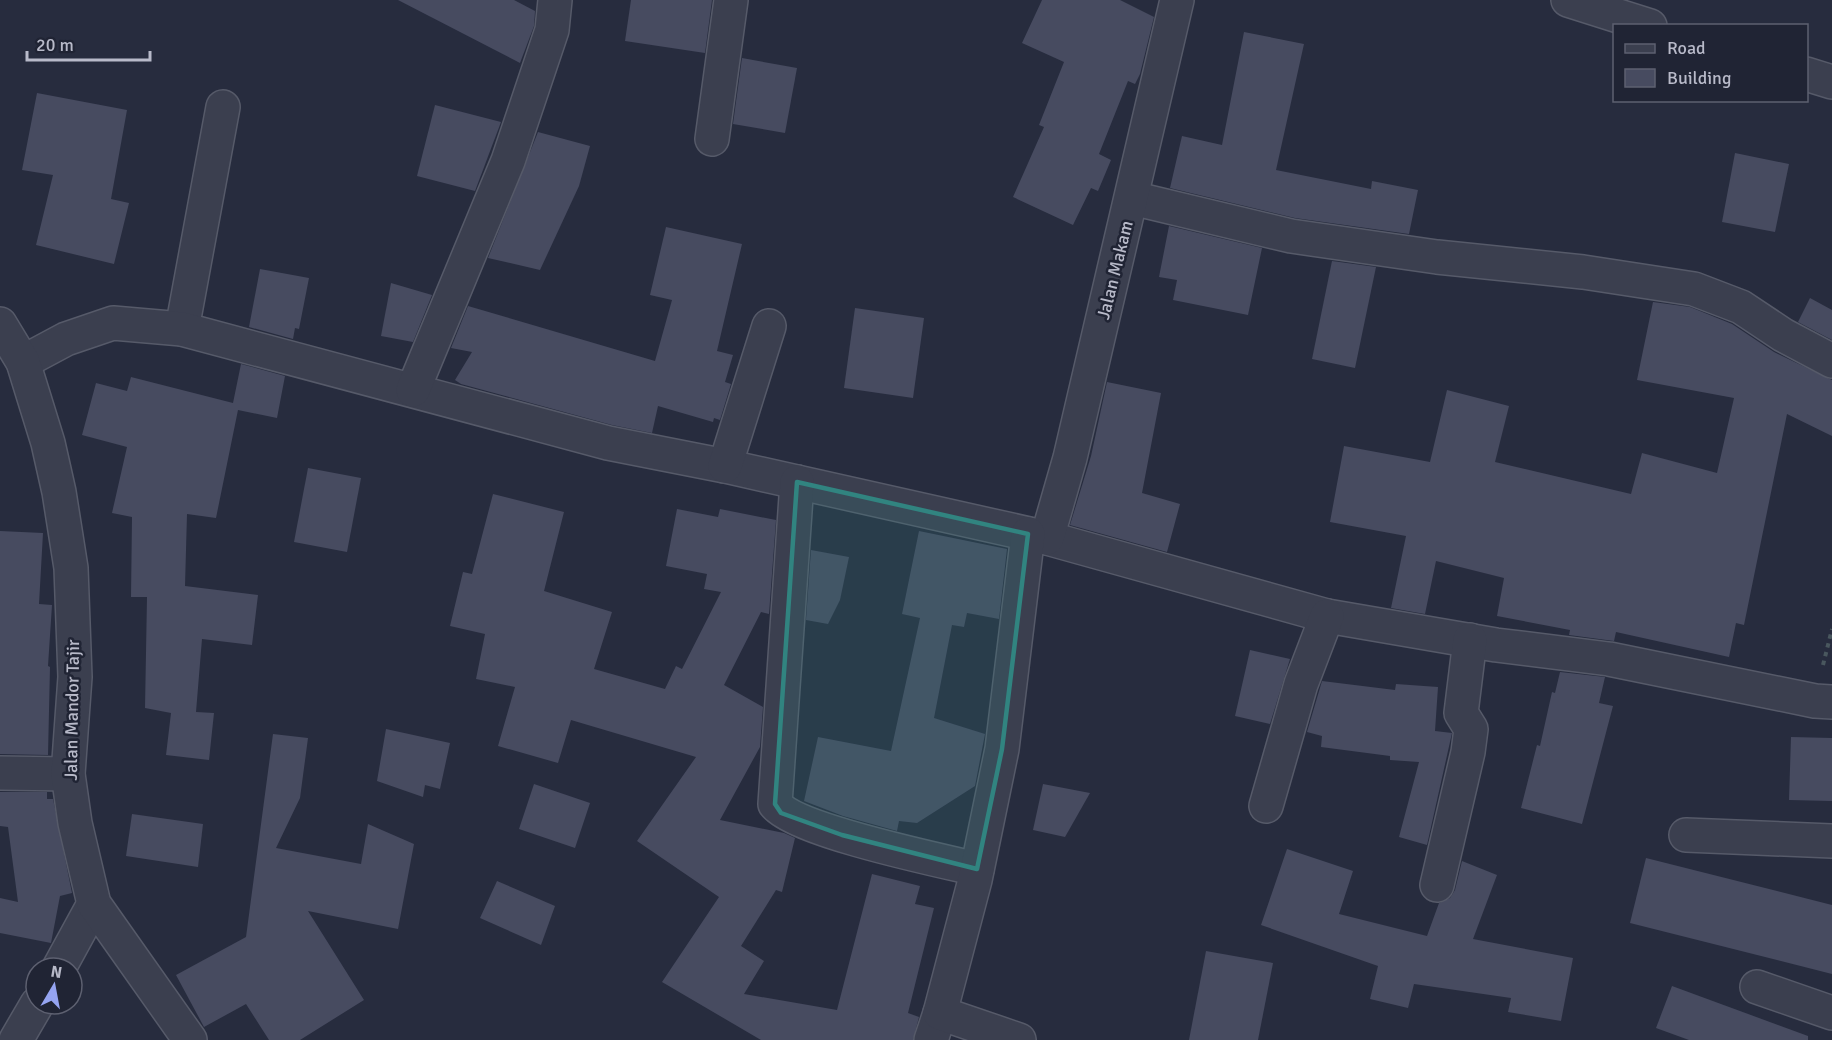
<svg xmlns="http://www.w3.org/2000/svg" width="1832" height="1040" font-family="Signika,sans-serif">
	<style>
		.building { fill: #474b60 }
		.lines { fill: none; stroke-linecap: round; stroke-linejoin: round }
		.minor-casing { stroke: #565a69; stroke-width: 36 }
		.tertiary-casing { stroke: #565a69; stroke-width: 36 }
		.path { stroke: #49575e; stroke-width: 4; stroke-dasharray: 4.5 4.5; stroke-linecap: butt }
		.minor { stroke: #3b3f4f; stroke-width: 33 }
		.tertiary { stroke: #3b3f4f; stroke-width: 33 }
		.marked { fill: #318480; fill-opacity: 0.2; stroke: #318480; stroke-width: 4.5; stroke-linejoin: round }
		.labels { text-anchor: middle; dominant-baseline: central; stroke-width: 5; stroke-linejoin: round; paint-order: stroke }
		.street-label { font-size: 18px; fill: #b8bac9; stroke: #202434 }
	</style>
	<rect width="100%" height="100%" fill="#272c3e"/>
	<!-- building -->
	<g class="building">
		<polygon points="398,0 514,0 535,11 534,26 520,63"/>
		<polygon points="631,0 712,0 705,53 625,41"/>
		<polygon points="1042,0 1120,0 1154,17 1140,74 1135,84 1128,81 1099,154 1111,160 1098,191 1091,188 1073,225 1013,197 1044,127 1039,125 1064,62 1022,43"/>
		<polygon points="1244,32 1304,44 1276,170 1371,189 1372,181 1418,190 1409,234 1295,218 1170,188 1182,136 1222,145"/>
		<polygon points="742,58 797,68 785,133 733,124"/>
		<polygon points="37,93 127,110 111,199 129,203 114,264 36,245 53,175 22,170"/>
		<polygon points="435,105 501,122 475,191 417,176"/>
		<polygon points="538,132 590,146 579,186 540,270 488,258"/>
		<polygon points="1735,153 1789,164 1775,232 1722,222"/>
		<polygon points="1169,226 1262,248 1248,315 1173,300 1177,280 1159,277"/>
		<polygon points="666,227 742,244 717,351 733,355 725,382 731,384 720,420 714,418 713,422 658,406 652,433 612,425 461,384 455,380 472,352 451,348 468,306 655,361 672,300 650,295"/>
		<polygon points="1332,261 1376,267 1355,368 1312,359"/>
		<polygon points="260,269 309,278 299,329 295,328 293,339 249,327"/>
		<polygon points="391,283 432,295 413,342 381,336"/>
		<polygon points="1810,298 1832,310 1832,340 1798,322"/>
		<polygon points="1653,302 1690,307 1732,324 1774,352 1832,380 1832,436 1787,414 1744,625 1736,623 1729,657 1616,632 1614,641 1569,635 1570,630 1497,616 1504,578 1436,561 1425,614 1391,608 1406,536 1330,522 1344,446 1430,462 1447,390 1509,406 1495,462 1631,494 1642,453 1717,473 1734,398 1637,380"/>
		<polygon points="855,308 924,318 913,398 844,388"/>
		<polygon points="241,364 285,376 277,418 238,410 216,518 187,514 185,586 258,595 252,645 202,639 196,712 214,713 209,760 166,755 171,713 145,708 147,597 131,597 132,517 112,513 127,447 82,435 96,383 127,391 131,377 233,403"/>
		<polygon points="1107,382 1161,393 1142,493 1180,504 1167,552 1070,525 1091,456"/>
		<polygon points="308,468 361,478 347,552 294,542"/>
		<polygon points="493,494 564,512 544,591 612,612 594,669 665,689 676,666 682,669 721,592 704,589 707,574 666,566 677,509 718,517 720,509 776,520 769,614 761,612 724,685 763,707 760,747 720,820 784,833 795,838 782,892 776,890 741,946 764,961 744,994 837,1010 872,874 920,886 915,904 934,908 908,1013 919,1017 913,1040 761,1040 662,982 719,897 637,841 696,757 571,720 558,763 498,746 515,687 476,679 485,634 450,626 463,572 472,574"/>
		<polygon points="0,531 43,533 39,604 52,605 48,666 50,667 48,755 0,754"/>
		<polygon points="919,531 1007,549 999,619 967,613 964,627 952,625 934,718 985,734 975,786 917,823 899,821 897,831 843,816 804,801 818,737 891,751 920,618 902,614"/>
		<polygon points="811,550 849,557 840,600 828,624 806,620"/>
		<polygon points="1250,650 1290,659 1270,724 1235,716"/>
		<polygon points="1560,672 1605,677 1599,703 1613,706 1582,824 1521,808 1537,745 1540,746 1552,692 1555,693"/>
		<polygon points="1322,681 1395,690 1396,684 1438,687 1435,731 1452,733 1427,845 1399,837 1419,762 1390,760 1390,756 1321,747 1322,736 1307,732"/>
		<polygon points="386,729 450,743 440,789 425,785 423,797 377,781"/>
		<polygon points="273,734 308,738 300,798 276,848 361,864 368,824 414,844 398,929 308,911 364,1000 300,1040 269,1040 246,1004 204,1027 176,975 246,937"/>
		<polygon points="1791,737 1832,738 1832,801 1789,800"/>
		<polygon points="534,784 590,803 575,848 519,829"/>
		<polygon points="1043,784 1090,793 1065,837 1033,830"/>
		<polygon points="0,792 47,792 47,799 53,799 72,893 60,896 51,943 0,933 0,898 18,902 8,827 0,826"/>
		<polygon points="132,814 203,824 198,867 126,856"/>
		<polygon points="1287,849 1353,871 1339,914 1427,936 1439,903 1450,898 1455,890 1462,861 1497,875 1473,939 1573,958 1561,1021 1508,1012 1511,998 1414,984 1408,1008 1370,999 1378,966 1261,925"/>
		<polygon points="1646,858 1832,905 1832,974 1630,923"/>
		<polygon points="497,881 555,906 541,945 480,918"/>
		<polygon points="1206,951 1273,963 1258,1040 1189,1040"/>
		<polygon points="1672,986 1808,1036 1808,1040 1689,1040 1656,1028"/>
	</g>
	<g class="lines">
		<!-- minor casing -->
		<g class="minor-casing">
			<g id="minor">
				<polyline points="1568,0 1650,26"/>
				<polyline points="1806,74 1832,82"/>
				<polyline points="712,139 731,0"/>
				<polyline points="1132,198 1291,236 1437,257 1583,272 1694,289 1741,307 1783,335 1832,361"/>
				<polyline points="182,329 223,107"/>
				<polyline points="23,362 66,339 113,323 182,329 608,443 725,466 1047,538 1327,616 1496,645 1609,659 1815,701 1832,702"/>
				<polyline points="413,390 508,161 552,30 555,0"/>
				<polyline points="725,466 769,326"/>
				<path d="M797 482 775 804C795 830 938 860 977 869"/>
				<polyline points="1047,538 1070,458 1177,0"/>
				<polyline points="0,773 68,774"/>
				<polyline points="1266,806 1301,684 1327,616"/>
				<polyline points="1686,835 1832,841"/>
				<polyline points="1437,885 1468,752 1471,729 1461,713 1470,640"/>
				<polyline points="59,968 94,904"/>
				<polyline points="1757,987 1832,1013"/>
				<polyline points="16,1040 37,1004"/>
				<polyline points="931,1040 940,1013"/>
				<polyline points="1019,1040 940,1013 975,880 1002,749 1028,534"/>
			</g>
		</g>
		<!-- tertiary casing -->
		<g class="tertiary-casing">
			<polyline id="tertiary" points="0,324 23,362 48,443 59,492 71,568 75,677 68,774 75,823 94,904 190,1040"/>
		</g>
		<!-- path -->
		<polyline class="path" points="1823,665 1832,629"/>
		<!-- minor -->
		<use href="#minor" class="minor"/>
		<!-- tertiary -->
		<use href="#tertiary" class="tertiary"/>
	</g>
	<!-- marked area -->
	<path class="marked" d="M797 482 1028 534 1002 749 977 869 842 835 781 813 775 804Z"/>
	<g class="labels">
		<!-- street labels -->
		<g class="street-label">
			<text transform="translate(1115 270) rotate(-76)">Jalan Makam</text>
			<text transform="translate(72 710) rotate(-89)">Jalan Mandor Tajir</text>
		</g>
	</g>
	<!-- legend -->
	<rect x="1613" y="24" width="195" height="78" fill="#202434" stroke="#5d6070" stroke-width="1.5"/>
	<rect x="1625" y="44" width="30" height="9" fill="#3b3f4f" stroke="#5d6070" stroke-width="1.5"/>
	<text x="1667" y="54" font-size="18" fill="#b8bac9">Road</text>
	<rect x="1625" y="69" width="30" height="18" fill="#474b60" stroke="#5d6070" stroke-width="1.5"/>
	<text x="1667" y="84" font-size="18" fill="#b8bac9">Building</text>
	<!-- north arrow -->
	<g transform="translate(54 986) rotate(10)"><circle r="28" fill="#202434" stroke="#5d6070" stroke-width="1.5"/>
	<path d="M0-4.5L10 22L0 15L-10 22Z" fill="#95a4f1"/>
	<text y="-9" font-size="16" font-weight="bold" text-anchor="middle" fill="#b8bac9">N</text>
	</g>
	<!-- scale -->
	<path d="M27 51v9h123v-9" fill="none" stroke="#b8bac9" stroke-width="3"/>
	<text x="36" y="51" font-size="18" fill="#b8bac9" stroke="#202434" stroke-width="4.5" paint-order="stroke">20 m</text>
</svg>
